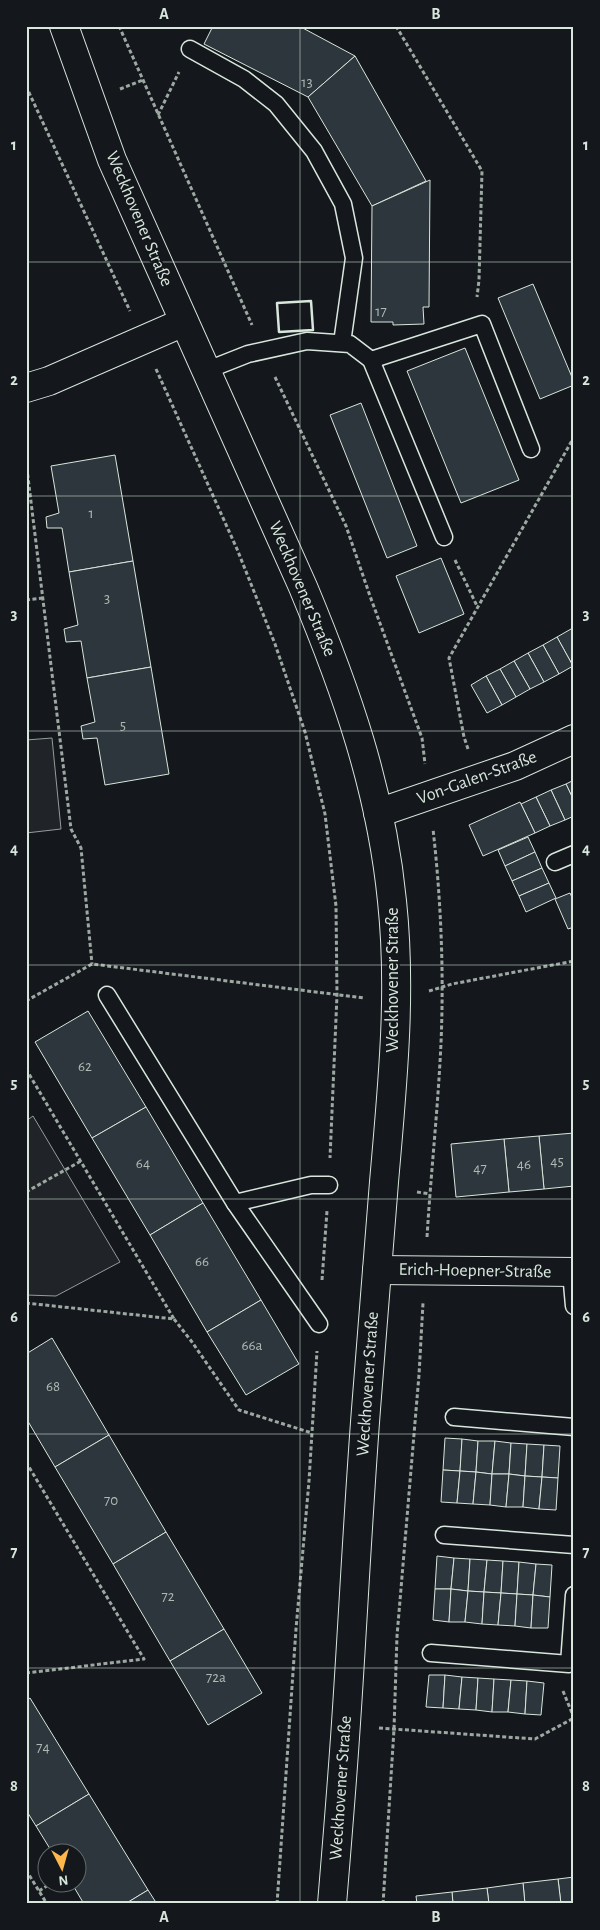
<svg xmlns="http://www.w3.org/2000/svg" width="600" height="1930" font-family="'Alegreya Sans',sans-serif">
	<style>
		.green { fill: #202428; stroke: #939e99 }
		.building { fill: #2c363c; stroke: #d8e6dc }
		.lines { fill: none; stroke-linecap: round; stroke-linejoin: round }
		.lane-casing { stroke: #d8e6dc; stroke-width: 19 }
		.street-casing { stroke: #d8e6dc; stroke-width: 30 }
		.path { stroke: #9da8a2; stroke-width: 3; stroke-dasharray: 4 2.5; stroke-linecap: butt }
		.lane { stroke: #14181c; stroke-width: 16 }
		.street { stroke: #14181c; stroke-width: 28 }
		.wall { stroke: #d8e6dc; stroke-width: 2.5 }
		.grid { fill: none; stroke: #d8e6dc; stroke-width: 1; stroke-opacity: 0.55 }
		.labels { text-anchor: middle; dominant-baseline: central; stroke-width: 4; stroke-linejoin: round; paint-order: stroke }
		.number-label { font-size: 15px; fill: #adbab4 }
		.street-label { font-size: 18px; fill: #d8e6dc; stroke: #14181c }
		.neatline { fill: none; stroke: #d8e6dc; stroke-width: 2 }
		.grid-label { font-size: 16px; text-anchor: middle; font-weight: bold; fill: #d8e6dc }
	</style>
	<rect width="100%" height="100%" fill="#14181c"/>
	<!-- green -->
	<g class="green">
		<polygon points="52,738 61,829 26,833 26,740"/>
		<polygon points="33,1116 120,1262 56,1296 26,1295 26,1121"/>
	</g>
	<!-- building -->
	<g class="building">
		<polygon points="213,26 299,26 355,56 308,97 204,44"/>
		<polygon points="355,56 426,181 372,206 308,97"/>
		<polygon points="430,180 429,307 423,307 424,324 393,325 393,322 371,322 372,206"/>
		<polygon points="533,284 574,382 574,385 540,399 498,298"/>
		<polygon points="465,348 519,480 461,503 407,371"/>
		<polygon points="361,403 417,546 387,558 330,415"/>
		<polygon points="115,455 133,561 69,572 62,528 47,528 46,517 59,513 51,466"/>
		<polygon points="441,558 464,614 419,633 396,576"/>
		<polygon points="133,561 151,667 87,678 81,641 66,642 64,629 78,625 69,572"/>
		<polygon points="571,629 574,633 573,666 557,637"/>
		<polygon points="557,637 573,666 559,674 543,645"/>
		<polygon points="543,645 559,674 544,682 528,653"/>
		<polygon points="528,653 544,682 530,689 514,661"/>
		<polygon points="514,661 530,689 516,697 500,669"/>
		<polygon points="151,667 169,774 105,785 97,738 83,739 81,726 95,722 87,678"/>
		<polygon points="500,669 516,697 502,705 486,676"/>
		<polygon points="486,676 502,705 487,713 471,685"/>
		<polygon points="574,780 574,801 566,784"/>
		<polygon points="566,784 574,801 574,816 565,820 551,790"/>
		<polygon points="551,790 565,820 550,826 536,797"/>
		<polygon points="536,797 550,826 535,833 521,804"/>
		<polygon points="520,802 535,833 483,856 469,825"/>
		<polygon points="528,837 535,852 505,866 498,850"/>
		<polygon points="535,852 542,868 512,881 505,866"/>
		<polygon points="542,868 549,883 519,896 512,881"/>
		<polygon points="549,883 556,898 526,912 519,896"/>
		<polygon points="570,893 574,902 574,927 568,929 555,899"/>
		<polygon points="88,1011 146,1107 92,1138 35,1042"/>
		<polygon points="146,1107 203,1203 150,1235 92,1138"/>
		<polygon points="574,1133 574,1186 544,1189 539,1136"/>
		<polygon points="539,1136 544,1189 509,1192 504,1139"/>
		<polygon points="504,1139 509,1192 456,1197 451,1144"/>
		<polygon points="203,1203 261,1300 207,1332 150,1235"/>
		<polygon points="261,1300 299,1364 246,1395 207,1332"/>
		<polygon points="52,1338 109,1435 55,1467 26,1418 26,1354"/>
		<polygon points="109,1435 166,1532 113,1564 55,1467"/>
		<polygon points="445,1438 462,1439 460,1471 443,1470"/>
		<polygon points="462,1439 478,1441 476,1472 460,1471"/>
		<polygon points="478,1441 495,1441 492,1474 476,1472"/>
		<polygon points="495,1441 511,1443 509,1474 492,1474"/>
		<polygon points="511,1443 527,1444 525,1476 509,1474"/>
		<polygon points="527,1444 544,1445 542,1477 525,1476"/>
		<polygon points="544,1445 560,1446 558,1478 542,1477"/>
		<polygon points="443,1470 460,1471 457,1503 441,1502"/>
		<polygon points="460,1471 476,1472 473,1504 457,1503"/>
		<polygon points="476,1472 492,1474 490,1505 473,1504"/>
		<polygon points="492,1474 509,1474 506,1507 490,1505"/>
		<polygon points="509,1474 525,1476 523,1507 506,1507"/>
		<polygon points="525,1476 542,1477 539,1509 523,1507"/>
		<polygon points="542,1477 558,1478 556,1510 539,1509"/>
		<polygon points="166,1532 224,1629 170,1661 113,1564"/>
		<polygon points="437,1556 454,1558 451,1589 435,1589"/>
		<polygon points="454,1558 470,1559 468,1591 451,1589"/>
		<polygon points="470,1559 487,1560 484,1592 468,1591"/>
		<polygon points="487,1560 503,1561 501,1593 484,1592"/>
		<polygon points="503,1561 519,1562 517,1594 501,1593"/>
		<polygon points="519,1562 536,1564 533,1595 517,1594"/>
		<polygon points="536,1564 552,1565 550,1597 533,1595"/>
		<polygon points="435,1589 451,1589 449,1622 433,1620"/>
		<polygon points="451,1589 468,1591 465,1622 449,1622"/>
		<polygon points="468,1591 484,1592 482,1624 465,1622"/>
		<polygon points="484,1592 501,1593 498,1625 482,1624"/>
		<polygon points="501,1593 517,1594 515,1626 498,1625"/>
		<polygon points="517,1594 533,1595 531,1628 515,1626"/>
		<polygon points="533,1595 550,1597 548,1628 531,1628"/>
		<polygon points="224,1629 262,1693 208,1725 170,1661"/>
		<polygon points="429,1675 445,1675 443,1708 426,1707"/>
		<polygon points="445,1675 462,1677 459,1709 443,1708"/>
		<polygon points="462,1677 478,1678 476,1710 459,1709"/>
		<polygon points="478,1678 494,1679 492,1712 476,1710"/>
		<polygon points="494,1679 511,1680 508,1712 492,1712"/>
		<polygon points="511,1680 527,1681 525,1714 508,1712"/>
		<polygon points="527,1681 544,1683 541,1715 525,1714"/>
		<polygon points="30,1698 89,1794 36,1826 26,1810 26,1701"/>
		<polygon points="89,1794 148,1890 125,1904 84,1904 71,1882 78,1882 78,1852 52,1852 36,1826"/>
		<polygon points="574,1877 574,1904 561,1904 558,1879"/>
		<polygon points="558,1879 561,1904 525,1904 523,1883"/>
		<polygon points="523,1883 525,1904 489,1904 487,1888"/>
		<polygon points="487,1888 489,1904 453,1904 452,1892"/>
		<polygon points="148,1890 157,1904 125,1904"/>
		<polygon points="452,1892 453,1904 417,1904 416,1896"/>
	</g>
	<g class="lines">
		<!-- lane casing -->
		<g class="lane-casing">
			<g id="lane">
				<polyline points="190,49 244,79 276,104 314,151 343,204 354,258 342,343"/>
				<polyline points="371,360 482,324 531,449"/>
				<polyline points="205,371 248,354 307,341 350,344 371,360 444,537"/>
				<polyline points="555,862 574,854"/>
				<polyline points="107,995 235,1203 319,1324"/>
				<polyline points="235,1203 311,1185 329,1185"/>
				<polyline points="571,1272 574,1306"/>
				<polyline points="454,1417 574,1427"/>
				<polyline points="444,1535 574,1545"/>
				<polyline points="431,1653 569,1664 574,1595"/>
			</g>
		</g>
		<!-- street casing -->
		<g class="street-casing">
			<g id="street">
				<path d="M64 26 112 160 303 587C346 690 381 789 392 901 402 994 392 1089 384 1182 378 1258 372 1333 366 1409 358 1514 353 1619 346 1723 342 1784 337 1844 332 1904"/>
				<polyline points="26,388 49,381 184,322"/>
				<polyline points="378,813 515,766 574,739"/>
				<polyline points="377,1270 574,1272"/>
			</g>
		</g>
		<!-- path -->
		<g class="path">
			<polyline points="119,26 252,325"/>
			<polyline points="396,26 482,171 479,280 477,297"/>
			<polyline points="26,86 130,311"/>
			<polyline points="120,89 143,80"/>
			<polyline points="158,115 179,72"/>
			<polyline points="156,369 237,549 275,644 305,732 325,814 336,906 337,995 330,1158"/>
			<polyline points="275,377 346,526 370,596 422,738 425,764"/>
			<polyline points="26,461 71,829 81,848 92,964"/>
			<polyline points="455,560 477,606"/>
			<polyline points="26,600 43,598"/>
			<polyline points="468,749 464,737 449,658 574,437"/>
			<polyline points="429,991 452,984 574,961"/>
			<polyline points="26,1001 92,964 364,998"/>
			<polyline points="26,1069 174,1319 26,1303"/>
			<polyline points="26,1192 81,1161"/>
			<polyline points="417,1192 430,1194"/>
			<path d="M427 1237C431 1172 438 1108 441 1043 444 972 441 900 433 829"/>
			<polyline points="322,1280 327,1211"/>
			<polyline points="174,1319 192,1342 239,1410 312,1433"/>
			<polyline points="26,1462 144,1659 26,1673"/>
			<polyline points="563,1691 574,1718"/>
			<polyline points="379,1728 535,1739 574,1718"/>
			<polyline points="26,1870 47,1904"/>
			<polyline points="39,1891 53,1882"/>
			<polyline points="277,1904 296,1629 309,1481 317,1351"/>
			<polyline points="383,1904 394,1729 397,1636 419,1375 423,1303"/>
		</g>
		<!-- lane -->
		<use href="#lane" class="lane"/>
		<!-- street -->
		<use href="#street" class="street"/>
		<!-- wall -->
		<polygon class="wall" points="311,301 313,330 279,332 277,303"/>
	</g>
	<!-- grid -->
	<path class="grid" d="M300 26V1904M26 262H574M26 496H574M26 731H574M26 965H574M26 1199H574M26 1434H574M26 1668H574"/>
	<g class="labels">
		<!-- number labels -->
		<g class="number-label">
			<text x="307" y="82">13</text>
			<text x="381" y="311">17</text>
			<text x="91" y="513">1</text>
			<text x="107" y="598">3</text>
			<text x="123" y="725">5</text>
			<text x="85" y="1066">62</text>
			<text x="557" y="1161">45</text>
			<text x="143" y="1163">64</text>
			<text x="524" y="1164">46</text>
			<text x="480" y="1168">47</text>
			<text x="202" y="1261">66</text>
			<text x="252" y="1345">66a</text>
			<text x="53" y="1386">68</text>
			<text x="111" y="1500">70</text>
			<text x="168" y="1596">72</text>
			<text x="216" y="1677">72a</text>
			<text x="43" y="1747">74</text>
		</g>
		<!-- street labels -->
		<g class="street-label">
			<text transform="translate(139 219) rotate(67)">Weckhovener Straße</text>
			<text transform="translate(302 589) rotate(67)">Weckhovener Straße</text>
			<text transform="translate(477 778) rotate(-20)">Von-Galen-Straße</text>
			<text transform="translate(393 980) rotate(-90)">Weckhovener Straße</text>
			<text transform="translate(475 1271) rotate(1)">Erich-Hoepner-Straße</text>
			<text transform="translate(368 1384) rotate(-86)">Weckhovener Straße</text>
			<text transform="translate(341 1788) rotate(-86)">Weckhovener Straße</text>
		</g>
	</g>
	<!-- border -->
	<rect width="600" height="1930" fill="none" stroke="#14181c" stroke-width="55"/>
	<!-- north arrow -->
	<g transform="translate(62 1868) rotate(174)"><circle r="24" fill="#14181c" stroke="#626a69"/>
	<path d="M0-4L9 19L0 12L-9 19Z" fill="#ffb74d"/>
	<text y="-8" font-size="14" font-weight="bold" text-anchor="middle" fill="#d8e6dc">N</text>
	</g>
	<rect x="28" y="28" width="544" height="1874" class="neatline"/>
	<g class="grid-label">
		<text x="164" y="19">A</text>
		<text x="436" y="19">B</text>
		<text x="14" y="150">1</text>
		<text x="586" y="150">1</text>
		<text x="14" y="385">2</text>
		<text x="586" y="385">2</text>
		<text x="14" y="619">3</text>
		<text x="586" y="619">3</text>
		<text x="14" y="854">4</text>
		<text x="586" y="854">4</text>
		<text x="14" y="1088">5</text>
		<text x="586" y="1088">5</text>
		<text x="14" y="1322">6</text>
		<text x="586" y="1322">6</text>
		<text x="14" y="1557">7</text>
		<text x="586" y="1557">7</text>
		<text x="14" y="1791">8</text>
		<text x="586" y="1791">8</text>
		<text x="164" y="1922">A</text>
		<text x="436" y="1922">B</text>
	</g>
</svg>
